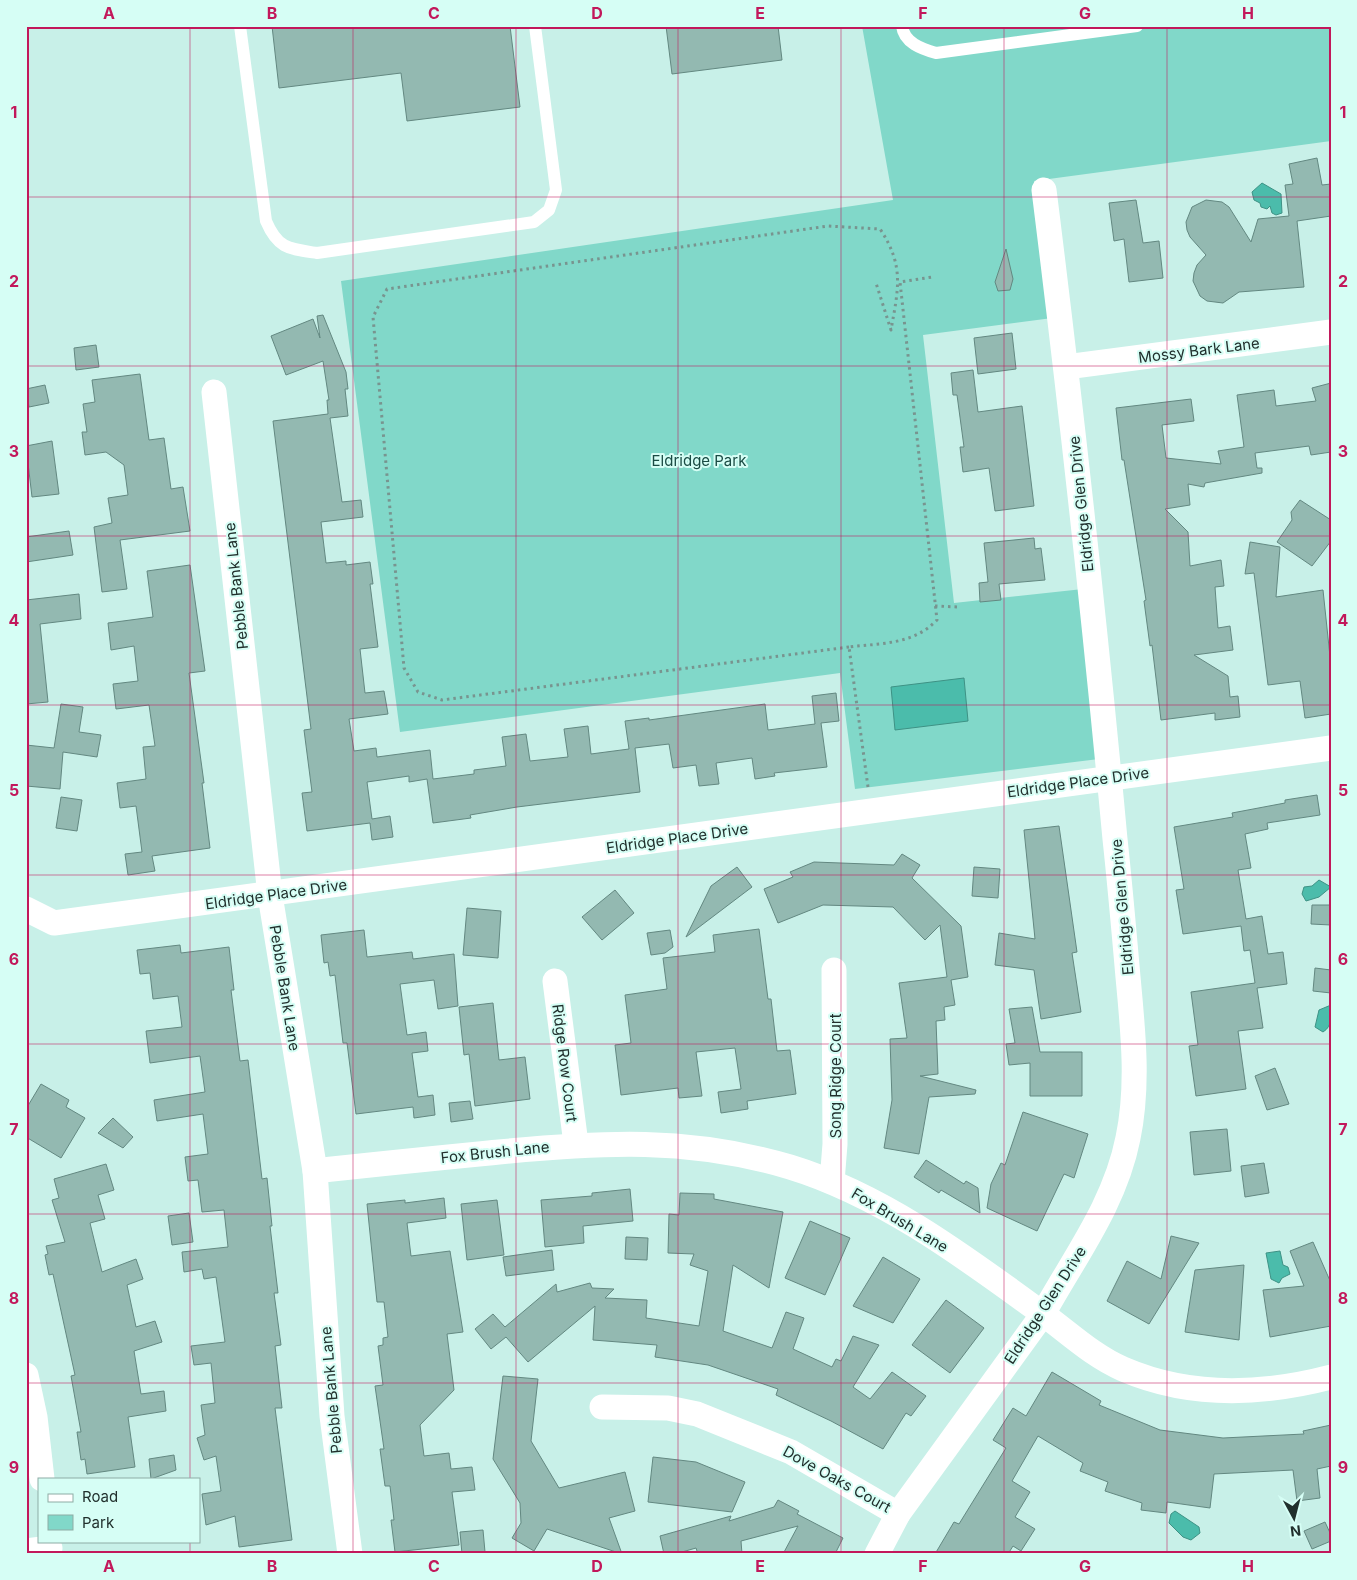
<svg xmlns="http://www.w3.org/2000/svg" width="1357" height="1580" font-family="Inter,sans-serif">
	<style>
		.green { fill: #81d8c9 }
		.water { fill: #4bbcab; stroke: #3e9285 }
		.building { fill: #93b9b1; stroke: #638881 }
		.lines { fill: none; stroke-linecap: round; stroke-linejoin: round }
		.path { stroke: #78948f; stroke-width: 3; stroke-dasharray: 2.5 4; stroke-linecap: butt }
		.lane { stroke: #fff; stroke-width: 12 }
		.street { stroke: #fff; stroke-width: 25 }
		.grid { fill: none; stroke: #c2185b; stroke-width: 1; stroke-opacity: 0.55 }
		.labels { text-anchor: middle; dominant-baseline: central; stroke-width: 4; stroke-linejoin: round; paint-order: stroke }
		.street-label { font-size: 15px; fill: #21302d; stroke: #d6fef5 }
		.park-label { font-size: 15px; fill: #1a4b44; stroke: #d6fef5 }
		.neatline { fill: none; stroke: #c2185b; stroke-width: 2 }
		.grid-label { font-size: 16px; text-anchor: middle; font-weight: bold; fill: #c2185b }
	</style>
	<rect width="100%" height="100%" fill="#c8f0e8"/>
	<!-- green -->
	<polygon class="green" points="862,26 1331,26 1331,141 1034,181 1060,317 923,335 954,603 1083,589 1107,758 855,789 840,673 400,732 341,281 893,200"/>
	<!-- water -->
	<g class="water">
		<polygon points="1262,183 1281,194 1282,213 1276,215 1272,213 1270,206 1267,209 1261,207 1260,203 1254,200 1252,192"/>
		<polygon points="964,678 968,721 895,730 891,687"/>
		<polygon points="1319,880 1331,887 1319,897 1306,901 1302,894 1304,887 1312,886"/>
		<path d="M1331 1005C1331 1015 1333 1026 1323 1032L1315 1027 1319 1010Z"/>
		<polygon points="1280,1251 1283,1265 1288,1267 1290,1274 1282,1278 1279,1283 1271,1279 1266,1253"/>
		<polygon points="1175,1511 1199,1527 1200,1533 1191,1540 1183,1537 1169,1523 1171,1514"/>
	</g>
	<!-- building -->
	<g class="building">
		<polygon points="272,26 510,26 520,107 407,121 401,73 279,88"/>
		<polygon points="666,26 778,26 782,60 672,74"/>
		<polygon points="1317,158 1322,185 1331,184 1331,216 1297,221 1304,287 1239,292 1223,303 1207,301 1200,296 1193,281 1194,273 1197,265 1206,255 1190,237 1187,230 1186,222 1192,207 1206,200 1222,202 1229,207 1251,242 1258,219 1289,216 1285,185 1293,184 1289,164"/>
		<polygon points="1136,200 1143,243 1159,241 1163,278 1129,282 1124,239 1114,241 1109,203"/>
		<polygon points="1006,249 1013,279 1010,290 998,291 995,282"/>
		<polygon points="323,315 346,372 348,389 345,389 348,416 330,418 342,502 361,500 363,517 321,522 326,563 346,561 346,565 370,562 373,584 370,584 378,647 360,649 365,693 384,691 388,714 349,719 354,751 376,748 377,757 430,750 433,779 474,774 474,770 506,766 502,737 526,734 530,761 568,757 564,729 588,726 591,754 629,749 625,721 649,718 649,720 765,704 768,730 815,724 812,696 836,693 839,721 821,723 827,767 774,773 775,776 755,779 752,758 716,763 719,784 699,786 696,765 673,768 669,744 635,748 640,792 517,807 470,815 471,818 433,823 427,779 409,782 409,776 367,782 372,819 390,816 393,837 372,840 370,823 307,831 302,793 312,792 304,730 311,729 273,421 328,414 327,400 329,400 323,361 286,375 271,336 313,319 320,338 317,316"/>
		<polygon points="1012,333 1016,369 978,374 974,338"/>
		<polygon points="96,345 99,367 76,370 74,348"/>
		<polygon points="973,370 978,412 1022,406 1034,506 995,511 989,468 963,472 960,447 964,447 957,395 953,395 951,373"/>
		<polygon points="140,374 149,440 164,438 171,489 183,487 190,531 120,540 127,589 102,592 94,527 112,523 108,498 128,495 124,465 106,452 85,455 82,432 87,432 83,404 95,402 92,380"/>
		<polygon points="1331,383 1331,452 1311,455 1309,446 1255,453 1257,468 1262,468 1262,473 1205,483 1204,487 1188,484 1190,505 1165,509 1188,532 1190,566 1221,560 1224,586 1215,587 1218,628 1230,626 1233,650 1194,655 1228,676 1230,697 1238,696 1240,717 1215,720 1215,713 1161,720 1152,645 1150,646 1144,601 1146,600 1124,460 1122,460 1116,408 1191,399 1194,421 1162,425 1166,458 1221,464 1218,451 1244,447 1237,395 1274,390 1276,406 1316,401 1312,388"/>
		<polygon points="45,385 49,403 29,407 26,389"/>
		<polygon points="52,441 59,494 32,497 26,446"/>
		<polygon points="1300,500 1331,520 1331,541 1312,566 1277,542 1292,520 1291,512"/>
		<polygon points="69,531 73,555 26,562 26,537"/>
		<polygon points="1034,538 1035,549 1041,548 1045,580 999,584 1001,600 980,602 979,583 988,582 984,543"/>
		<polygon points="1250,542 1280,547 1276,597 1323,590 1331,666 1331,714 1305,718 1300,681 1268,685 1254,573 1245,574"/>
		<polygon points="190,565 205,671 189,673 204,783 202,783 210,848 152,856 155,871 128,875 125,854 142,852 136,806 120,808 117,783 146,779 143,747 155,746 149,705 116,709 113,684 138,681 134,646 111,650 108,623 153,617 147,571"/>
		<polygon points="79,594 81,619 40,624 48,702 26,704 26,600"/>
		<polygon points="61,704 83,707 79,732 101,735 97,757 63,752 60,789 26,786 26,745 54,748"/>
		<polygon points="1317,795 1320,815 1267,823 1268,829 1245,834 1251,868 1238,870 1246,919 1262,916 1268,954 1283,952 1287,984 1257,988 1263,1028 1238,1031 1246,1089 1196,1096 1189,1046 1198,1045 1191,992 1255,983 1250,950 1244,951 1241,926 1183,934 1176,890 1184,889 1174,827 1233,817 1232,813 1285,803 1285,800"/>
		<polygon points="61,797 82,800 77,831 56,828"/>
		<polygon points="1059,826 1077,952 1072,953 1081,1012 1041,1019 1034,970 995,965 999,933 1035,939 1024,830"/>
		<polygon points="902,854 920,865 912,878 961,926 968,977 951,980 955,1005 944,1007 945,1020 936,1021 938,1074 920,1076 976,1090 975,1094 929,1097 919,1154 884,1148 892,1100 890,1039 907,1038 899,983 947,977 940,925 925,940 893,907 823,905 778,923 764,889 793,877 790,872 814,862 894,865"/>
		<polygon points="737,867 752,887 686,937 711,886"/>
		<polygon points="974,867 1000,869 998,898 972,896"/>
		<polygon points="615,890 634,913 602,940 582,917"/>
		<polygon points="1312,905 1331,905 1331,925 1311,924"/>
		<polygon points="467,908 501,911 498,958 463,955"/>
		<polygon points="759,929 768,999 771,999 777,1051 790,1050 796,1094 747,1101 748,1109 721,1113 718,1092 741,1089 735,1048 696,1052 702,1096 679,1098 678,1088 621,1095 615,1045 631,1043 625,995 667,989 663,958 715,952 713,935"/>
		<polygon points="364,930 367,957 412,952 413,959 454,954 458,1006 438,1009 434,980 400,984 407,1035 426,1032 428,1051 412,1053 418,1097 433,1095 435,1115 414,1118 413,1107 356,1114 347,1043 343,1043 335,975 330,976 328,962 324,963 321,935"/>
		<polygon points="670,930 673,947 665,953 651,955 647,933"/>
		<polygon points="180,945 181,953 229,947 234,990 231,990 240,1061 248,1060 262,1179 267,1178 272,1226 270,1226 278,1293 274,1293 281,1345 275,1346 282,1408 275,1408 292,1540 239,1547 235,1516 206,1525 202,1494 221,1491 216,1456 204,1460 197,1438 205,1435 201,1405 215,1403 211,1363 194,1365 191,1346 225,1342 216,1277 204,1279 202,1269 184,1272 182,1252 228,1247 224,1210 202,1212 198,1180 188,1181 185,1157 208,1154 203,1114 157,1121 154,1100 205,1092 200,1056 150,1063 146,1031 182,1027 178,996 153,999 150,973 140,974 137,950"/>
		<polygon points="1315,968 1331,970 1331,993 1313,991"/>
		<polygon points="493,1003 499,1060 525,1057 530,1099 475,1106 469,1054 464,1055 459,1007"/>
		<polygon points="1032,1007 1040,1052 1082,1052 1082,1096 1030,1096 1030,1063 1009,1065 1006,1044 1015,1043 1009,1009"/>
		<polygon points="1275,1068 1289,1104 1267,1110 1255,1076"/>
		<polygon points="41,1084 69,1100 66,1107 85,1118 61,1158 26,1137 26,1109"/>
		<polygon points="470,1101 473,1119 451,1122 449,1103"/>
		<polygon points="1023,1112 1088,1134 1074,1178 1064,1174 1037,1231 987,1208 991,1184 1001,1163 1005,1165"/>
		<polygon points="113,1118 133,1137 123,1148 98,1133"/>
		<polygon points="1227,1129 1231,1171 1194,1175 1190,1132"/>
		<polygon points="926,1160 964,1184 966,1181 978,1188 980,1213 941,1190 939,1193 914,1177"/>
		<polygon points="1264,1163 1269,1193 1245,1197 1241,1166"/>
		<polygon points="106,1164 114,1190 98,1195 105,1219 90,1223 102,1272 136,1259 143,1279 127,1285 136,1327 155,1321 162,1342 134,1351 141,1394 164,1391 166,1411 128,1417 135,1467 87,1474 85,1459 81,1460 77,1432 81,1432 71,1376 75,1375 53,1274 49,1275 45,1255 48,1254 46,1246 65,1242 52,1200 59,1198 54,1179"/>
		<polygon points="630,1189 633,1221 583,1226 584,1243 545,1247 541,1200 592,1196 592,1193"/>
		<polygon points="680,1193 714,1194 714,1199 783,1212 769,1288 733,1265 723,1331 772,1348 786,1312 804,1318 793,1349 832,1367 836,1359 841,1361 853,1336 879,1345 853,1387 870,1399 892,1372 926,1396 911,1416 906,1413 883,1449 831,1421 776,1395 778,1389 708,1365 655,1357 657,1345 593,1340 595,1306 528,1362 506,1337 491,1349 475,1329 493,1314 505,1327 556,1284 557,1292 590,1283 592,1288 614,1289 605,1298 647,1300 646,1318 699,1326 708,1271 690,1265 694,1254 668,1253 669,1214 679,1215"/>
		<polygon points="444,1198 446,1218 407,1223 411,1256 450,1251 463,1332 447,1334 454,1390 420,1425 424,1456 449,1453 451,1469 472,1467 475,1490 452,1492 459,1545 395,1552 391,1520 394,1520 390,1486 385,1486 380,1449 384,1449 375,1386 383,1385 378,1346 383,1345 383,1338 388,1337 384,1302 377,1302 367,1204 405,1200 405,1203"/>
		<polygon points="497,1200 504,1255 467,1260 461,1204"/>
		<polygon points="189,1213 193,1242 172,1245 168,1216"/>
		<polygon points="810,1221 850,1238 825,1295 785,1278"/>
		<polygon points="1171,1236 1199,1243 1149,1324 1107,1301 1127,1261 1161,1279"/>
		<polygon points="626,1237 648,1238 647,1260 625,1259"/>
		<polygon points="1313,1242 1331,1283 1331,1326 1270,1337 1263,1290 1304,1286 1290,1251"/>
		<polygon points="552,1250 554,1270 506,1276 503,1257"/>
		<polygon points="883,1257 920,1279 893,1323 853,1306"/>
		<polygon points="1244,1265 1239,1340 1185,1332 1195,1270"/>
		<polygon points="946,1300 984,1328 950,1373 912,1345"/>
		<polygon points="1052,1372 1101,1401 1099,1405 1160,1430 1223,1438 1304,1434 1303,1431 1331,1425 1331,1466 1317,1469 1320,1498 1297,1501 1293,1470 1214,1474 1210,1508 1167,1502 1166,1513 1141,1510 1142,1503 1105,1491 1108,1482 1080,1471 1083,1463 1038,1436 1012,1481 1030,1492 1015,1517 1035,1529 1021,1551 1013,1546 1008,1554 935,1554 954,1522 959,1524 1006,1448 993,1440 1013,1408 1026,1416"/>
		<polygon points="503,1376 538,1379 531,1441 559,1488 625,1472 635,1511 609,1518 622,1554 547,1529 534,1551 512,1538 521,1523 520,1503 493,1459"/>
		<polygon points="174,1455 176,1470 151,1479 149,1459"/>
		<polygon points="653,1457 696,1462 745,1482 732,1512 648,1502"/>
		<polygon points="778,1500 799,1511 797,1514 843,1538 835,1554 783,1554 798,1526 741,1541 742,1554 698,1554 696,1548 675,1554 664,1554 660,1536 731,1516 729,1521 774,1507"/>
		<polygon points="1325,1522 1331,1535 1331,1541 1312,1549 1304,1531"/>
		<polygon points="483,1530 485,1552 462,1554 460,1532"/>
	</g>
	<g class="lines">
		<!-- path -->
		<g class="path">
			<polyline points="935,606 959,607"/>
			<path d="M849 647 442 700 418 692 404 668 373 317 387 289 828 226 880 229C905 266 898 290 891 330L876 283"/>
			<path d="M868 787 849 647C881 643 913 645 937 620L900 282 932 277"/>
		</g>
		<!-- lane -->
		<g class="lane">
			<path d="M240 26 266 221C278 249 289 249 317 253L534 222 549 210 556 190 535 26"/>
			<path d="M902 26C904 43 922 49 936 53L1137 26"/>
		</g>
		<!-- street -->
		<g class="street">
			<polyline points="1066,367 1331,332"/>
			<polyline points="214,392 270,895 315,1171 332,1416 350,1554"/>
			<polyline points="26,909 54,923 1331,748"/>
			<polyline points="555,981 576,1144"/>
			<path d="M315 1171C376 1164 438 1158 499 1152 602 1142 689 1137 790 1167 882 1195 965 1257 1043 1314 1069 1333 1093 1356 1123 1369 1190 1398 1262 1395 1331 1377"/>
			<polyline points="832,1182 835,1144 834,970"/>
			<polyline points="26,1375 35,1417 42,1479"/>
			<polyline points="602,1407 668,1408 697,1414 791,1452 898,1514"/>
			<polyline points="26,1551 50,1548"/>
			<path d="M877 1554 898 1514 1043 1314C1075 1256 1115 1204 1128 1138 1139 1085 1133 1031 1128 977 1124 931 1120 885 1115 839 1095 623 1071 406 1044 190"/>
		</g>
	</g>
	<!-- grid -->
	<path class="grid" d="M190 26V1479M353 26V1554M516 26V1554M678 26V1554M841 26V1554M1004 26V1554M1167 26V1554M26 197H1331M26 366H1331M26 536H1331M26 705H1331M26 875H1331M26 1044H1331M26 1214H1331M26 1383H1331M190 1541V1554"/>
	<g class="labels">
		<!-- street labels -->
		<g class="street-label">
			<text transform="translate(1199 350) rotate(-7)">Mossy Bark Lane</text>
			<text transform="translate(1081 504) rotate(-96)">Eldridge Glen Drive</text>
			<text transform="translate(236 586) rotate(-96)">Pebble Bank Lane</text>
			<text transform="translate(1078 782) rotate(-8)">Eldridge Place Drive</text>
			<text transform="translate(677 838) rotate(-8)">Eldridge Place Drive</text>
			<text transform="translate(276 894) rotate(-8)">Eldridge Place Drive</text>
			<text transform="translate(1122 907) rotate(-95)">Eldridge Glen Drive</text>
			<text transform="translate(285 988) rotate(81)">Pebble Bank Lane</text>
			<text transform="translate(565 1063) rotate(83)">Ridge Row Court</text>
			<text transform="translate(835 1076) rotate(-90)">Song Ridge Court</text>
			<text transform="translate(495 1152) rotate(-6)">Fox Brush Lane</text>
			<text transform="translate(900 1220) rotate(31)">Fox Brush Lane</text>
			<text transform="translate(1045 1305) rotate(-57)">Eldridge Glen Drive</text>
			<text transform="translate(331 1390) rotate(-95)">Pebble Bank Lane</text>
			<text transform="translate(837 1479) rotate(29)">Dove Oaks Court</text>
		</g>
		<!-- park labels -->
		<g class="park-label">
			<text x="699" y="460">Eldridge Park</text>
		</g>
	</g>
	<!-- border -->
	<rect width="1357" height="1580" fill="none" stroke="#d6fef5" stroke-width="55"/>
	<!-- legend -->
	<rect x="38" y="1478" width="162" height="65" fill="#d6fef5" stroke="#8eaca5"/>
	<rect x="48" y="1494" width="25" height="8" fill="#ffffff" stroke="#8eaca5"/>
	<text x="82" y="1502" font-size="15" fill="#21302d">Road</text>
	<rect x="48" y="1515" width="25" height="15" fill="#81d8c9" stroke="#8eaca5"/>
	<text x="82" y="1528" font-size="15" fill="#21302d">Park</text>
	<!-- north arrow -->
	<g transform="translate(1294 1518) rotate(173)" stroke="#d6fef5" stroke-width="4" paint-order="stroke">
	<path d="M0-4L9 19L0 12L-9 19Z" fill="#21302d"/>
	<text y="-8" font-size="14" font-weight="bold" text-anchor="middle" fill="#21302d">N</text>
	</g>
	<rect x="28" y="28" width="1302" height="1524" class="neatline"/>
	<g class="grid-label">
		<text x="109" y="19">A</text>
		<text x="272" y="19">B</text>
		<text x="434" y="19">C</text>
		<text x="597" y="19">D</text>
		<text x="760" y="19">E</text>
		<text x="923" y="19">F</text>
		<text x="1085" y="19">G</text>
		<text x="1248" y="19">H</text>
		<text x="14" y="118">1</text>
		<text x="1343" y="118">1</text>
		<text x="14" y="287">2</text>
		<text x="1343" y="287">2</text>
		<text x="14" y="457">3</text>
		<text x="1343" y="457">3</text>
		<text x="14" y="626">4</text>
		<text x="1343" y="626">4</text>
		<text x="14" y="796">5</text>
		<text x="1343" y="796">5</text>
		<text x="14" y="965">6</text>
		<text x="1343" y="965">6</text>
		<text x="14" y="1135">7</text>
		<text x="1343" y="1135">7</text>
		<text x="14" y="1304">8</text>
		<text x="1343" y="1304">8</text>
		<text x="14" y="1473">9</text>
		<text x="1343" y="1473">9</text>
		<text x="109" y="1572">A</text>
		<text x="272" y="1572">B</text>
		<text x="434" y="1572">C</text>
		<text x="597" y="1572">D</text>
		<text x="760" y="1572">E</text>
		<text x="923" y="1572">F</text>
		<text x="1085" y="1572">G</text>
		<text x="1248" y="1572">H</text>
	</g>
</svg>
